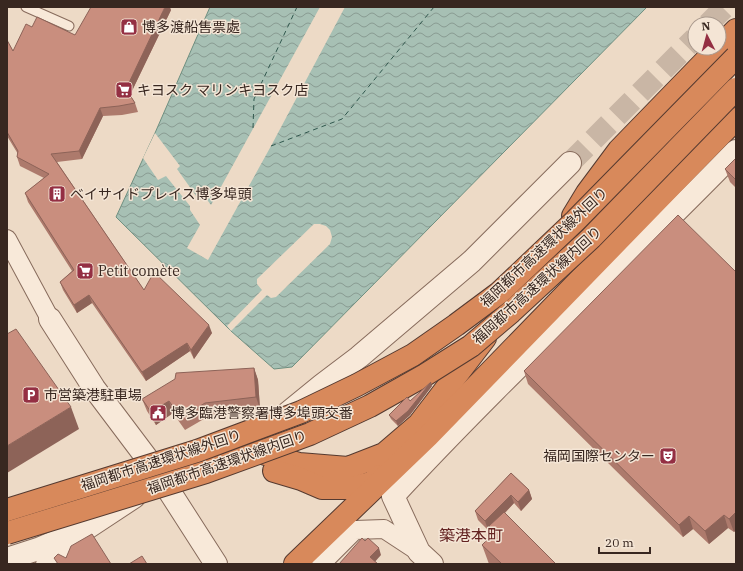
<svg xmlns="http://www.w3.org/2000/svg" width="743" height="571" font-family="'IBM Plex Serif','Noto Sans JP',serif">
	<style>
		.water { fill: url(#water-waves); stroke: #6e8f80 }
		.pier { fill: #eddac6 }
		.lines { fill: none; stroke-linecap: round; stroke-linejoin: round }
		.ferry { stroke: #30574d; stroke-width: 1; stroke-dasharray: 5 4; stroke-linecap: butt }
		.tertiary-tunnel { stroke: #c9b6a5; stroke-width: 22; stroke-dasharray: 22 11; stroke-linecap: butt }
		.service-casing { stroke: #876b5c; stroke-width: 11 }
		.minor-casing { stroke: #876b5c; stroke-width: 20 }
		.tertiary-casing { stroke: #876b5c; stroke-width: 24 }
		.motorway-casing { stroke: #553a30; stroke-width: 24 }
		.service { stroke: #f8e9d9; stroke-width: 9 }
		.minor { stroke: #f8e9d9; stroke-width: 18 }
		.tertiary { stroke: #f8e9d9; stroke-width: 22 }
		.motorway { stroke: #d8895b; stroke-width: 22 }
		.motorway-bridge-casing { stroke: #553a30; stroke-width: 24; stroke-linecap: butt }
		.motorway-bridge { stroke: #d8895b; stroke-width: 22 }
		.wall { fill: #ad7a6c }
		.shaded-wall { fill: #8d6358 }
		.building { fill: #c98e7e; stroke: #8d6358 }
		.labels { text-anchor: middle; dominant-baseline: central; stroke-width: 3; stroke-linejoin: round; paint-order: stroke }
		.poi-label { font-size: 14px; fill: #382720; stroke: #f4e5d5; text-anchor: start }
		.street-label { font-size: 14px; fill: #382720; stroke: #f4e5d5 }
		.quarter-label { font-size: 16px; fill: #632221; stroke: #f4e5d5 }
	</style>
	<defs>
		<pattern id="water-waves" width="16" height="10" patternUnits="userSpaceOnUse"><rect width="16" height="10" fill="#a7c0b4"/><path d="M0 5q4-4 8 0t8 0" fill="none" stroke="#899c92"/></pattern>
	</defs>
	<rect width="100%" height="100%" fill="#eddac6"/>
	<!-- water -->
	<polygon class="water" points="210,7 647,7 292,367 274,369 231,331 116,217 155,133"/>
	<!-- pier -->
	<g class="pier">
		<polygon points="320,7 345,7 271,146 208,260 187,248 200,225 190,210 190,206 166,176 158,180 143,158 155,133 180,166 177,169 199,200 205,197 211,205"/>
		<polygon points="314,224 320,224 326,226 330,230 332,237 330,244 276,297 271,298 267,295 231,331 227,326 262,290 257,284 257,279"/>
	</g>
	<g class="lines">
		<!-- ferry -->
		<g class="ferry">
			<polyline points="253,128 254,99 297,7"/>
			<polyline points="271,146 342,119 434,7"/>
		</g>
		<!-- tertiary-tunnel -->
		<g class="tertiary-tunnel">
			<polyline points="708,24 725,7"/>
			<polyline points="570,163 695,38"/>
		</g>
		<!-- service casing -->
		<g class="service-casing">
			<polyline id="service" points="26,7 69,26"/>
		</g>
		<!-- minor casing -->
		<g class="minor-casing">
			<g id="minor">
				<polyline points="7,239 50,319"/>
				<polyline points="45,564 77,536"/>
				<polyline points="321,564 355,530 384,529 419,552"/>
			</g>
		</g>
		<!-- tertiary casing -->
		<g class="tertiary-casing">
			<g id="tertiary">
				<polyline points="50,319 94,388 155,469 216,564"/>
				<polyline points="284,416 322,385 359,357 472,261 570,163"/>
				<polyline points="7,559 38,549 87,528 134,497"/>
				<path d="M432 564 419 552 393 496C503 377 623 267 736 151"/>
			</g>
		</g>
		<!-- motorway casing -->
		<g class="motorway-casing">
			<g id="motorway">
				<polyline points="719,47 736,30"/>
				<polyline points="573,216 587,193 619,150 718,48"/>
				<polyline points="196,456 206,453 252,450 299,464 348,468 384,454 419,424 485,338"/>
				<polyline points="274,471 301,479 322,488 352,488 371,483 380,476"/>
				<polyline points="295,564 428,436 736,119"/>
			</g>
		</g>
		<!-- service -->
		<use href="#service" class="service"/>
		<!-- minor -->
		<use href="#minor" class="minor"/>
		<!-- tertiary -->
		<use href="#tertiary" class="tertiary"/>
		<!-- motorway -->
		<use href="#motorway" class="motorway"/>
		<!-- motorway-bridge casing -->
		<g class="motorway-bridge-casing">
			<g id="motorway-bridge">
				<polyline points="7,510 197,451 301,412 357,385 413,355 456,325 499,293 575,221 736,57"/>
				<polyline points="7,533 206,472 310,434 370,406 425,375 471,346 511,312 591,238 736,89"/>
			</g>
		</g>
		<!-- motorway-bridge -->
		<use href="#motorway-bridge" class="motorway-bridge"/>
	</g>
	<!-- wall -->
	<g class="wall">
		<polygon points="171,10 130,95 135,103 138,112 122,115 103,116 82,159 57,162 144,290 212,333 194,359 190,351 146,381 92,303 77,313 63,290 60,282 72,271 28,202 25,193 44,178 20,166 17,157 18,154 7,136 7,40 13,51 32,27 75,35"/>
		<polygon points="736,158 736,188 730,182 725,169"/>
		<polygon points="736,272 736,530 734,532 728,528 709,544 693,529 683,537 528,384 524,371"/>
		<polygon points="254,368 258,380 260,409 209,416 185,430 173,413 156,425 147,411 142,399"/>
		<polygon points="432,386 410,415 398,426 391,419 389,415"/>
		<polygon points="511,473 529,490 532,499 521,511 514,503 505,513 556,564 489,564 482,545 492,535 490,528 488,530 478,520 475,511"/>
	</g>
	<!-- shaded-wall -->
	<g class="shaded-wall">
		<polygon points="165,7 170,7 171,10 129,97 126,89"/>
		<polygon points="100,108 103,116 82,159 79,151"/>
		<polygon points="89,295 92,303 77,313 74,305"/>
		<polygon points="209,325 212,333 194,359 191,350"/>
		<polygon points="187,343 190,351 146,381 142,372"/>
		<polygon points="254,368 258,380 260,409 256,397"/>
		<polygon points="431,382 432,386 410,415 398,426 396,421"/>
		<polygon points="169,401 173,413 156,425 151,412"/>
		<polygon points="71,407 79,429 7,473 7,446"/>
		<polygon points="529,490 532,499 521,511 518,502"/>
		<polygon points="511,495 514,503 490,528 489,526 490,528 488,530 485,521"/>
		<polygon points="736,512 736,530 734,532 729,519"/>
		<polygon points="724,515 728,528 709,544 705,531"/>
		<polygon points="689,516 693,529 683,537 679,525"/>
		<polygon points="379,548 381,555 373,564 370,557"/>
	</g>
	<!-- building -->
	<g class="building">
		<polygon points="91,7 165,7 126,89 135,103 119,106 100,108 79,151 51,154 144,290 154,272 209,325 191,350 187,343 142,372 89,295 74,305 60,282 74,270 25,193 49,174 17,157 18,151 7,132 7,40 13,51 26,24 32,27 37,17 75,35"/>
		<polygon points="736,158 736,180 725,169"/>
		<polygon points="678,215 736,272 736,512 729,519 724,515 705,531 689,516 679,525 524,371"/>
		<polygon points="16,329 71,407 7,446 7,334"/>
		<polygon points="254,368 256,397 205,403 181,418 169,401 151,412 142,399 175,379 176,373"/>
		<polygon points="431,382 408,411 396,421 389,415 407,397 410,401"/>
		<polygon points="511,473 529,490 518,502 511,495 485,521 475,511"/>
		<polygon points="504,512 556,564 502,564 482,545 495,532 489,526"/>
		<polygon points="92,534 111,564 58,564 54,558 58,554 66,558 71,546"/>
		<polygon points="362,538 365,541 368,538 379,548 370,557 378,564 339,564"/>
		<polygon points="142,556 147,564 129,564"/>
	</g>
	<!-- icons -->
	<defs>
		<g id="shop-square" transform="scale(0.9)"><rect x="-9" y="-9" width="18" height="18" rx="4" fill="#942f43" stroke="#f4e5d5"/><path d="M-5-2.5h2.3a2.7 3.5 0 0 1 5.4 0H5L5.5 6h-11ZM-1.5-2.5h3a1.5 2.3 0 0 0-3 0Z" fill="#fff"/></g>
		<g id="supermarket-square" transform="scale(0.9)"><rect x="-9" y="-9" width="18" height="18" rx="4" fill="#942f43" stroke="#f4e5d5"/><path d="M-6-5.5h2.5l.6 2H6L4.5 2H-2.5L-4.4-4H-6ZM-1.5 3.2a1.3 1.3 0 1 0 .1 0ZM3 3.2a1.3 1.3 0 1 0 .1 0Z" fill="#fff"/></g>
		<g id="building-square" transform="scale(0.9)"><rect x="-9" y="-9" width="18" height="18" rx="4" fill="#942f43" stroke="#f4e5d5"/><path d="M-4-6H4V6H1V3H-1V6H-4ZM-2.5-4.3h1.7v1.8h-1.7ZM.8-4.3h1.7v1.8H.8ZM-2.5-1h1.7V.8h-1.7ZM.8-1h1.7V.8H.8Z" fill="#fff"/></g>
		<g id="parking-square" transform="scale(0.9)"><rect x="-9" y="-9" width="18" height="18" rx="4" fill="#942f43" stroke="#f4e5d5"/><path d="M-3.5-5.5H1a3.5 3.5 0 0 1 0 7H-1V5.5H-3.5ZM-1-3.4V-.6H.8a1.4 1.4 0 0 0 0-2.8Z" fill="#fff"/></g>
		<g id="civic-square" transform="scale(0.9)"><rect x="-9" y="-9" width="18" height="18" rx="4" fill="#942f43" stroke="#f4e5d5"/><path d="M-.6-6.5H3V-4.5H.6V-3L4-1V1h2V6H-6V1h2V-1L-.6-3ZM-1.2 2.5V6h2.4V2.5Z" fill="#fff"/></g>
		<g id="theatre-square" transform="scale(0.9)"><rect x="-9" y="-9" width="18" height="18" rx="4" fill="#942f43" stroke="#f4e5d5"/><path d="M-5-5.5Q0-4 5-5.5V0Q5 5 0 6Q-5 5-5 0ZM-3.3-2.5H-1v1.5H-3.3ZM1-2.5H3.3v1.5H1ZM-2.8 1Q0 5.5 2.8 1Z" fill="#fff"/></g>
	</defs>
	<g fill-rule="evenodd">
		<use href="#shop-square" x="129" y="27"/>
		<use href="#supermarket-square" x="124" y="90"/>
		<use href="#building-square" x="57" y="194"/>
		<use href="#supermarket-square" x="85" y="271"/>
		<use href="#parking-square" x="31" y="395"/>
		<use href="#civic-square" x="158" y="413"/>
		<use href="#theatre-square" x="668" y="456"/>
	</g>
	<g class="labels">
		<!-- poi labels -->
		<g class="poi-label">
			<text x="142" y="27">博多渡船售票處</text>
			<text x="137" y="90">キヨスク マリンキヨスク店</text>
			<text x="70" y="194">ベイサイドプレイス博多埠頭</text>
			<text x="98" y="271">Petit comète</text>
			<text x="44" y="395">市営築港駐車場</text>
			<text x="171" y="413">博多臨港警察署博多埠頭交番</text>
			<text x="655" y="456" text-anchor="end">福岡国際センター</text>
		</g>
		<!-- street labels -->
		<g class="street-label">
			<text transform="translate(544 247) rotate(-43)">福岡都市高速環状線外回り</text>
			<text transform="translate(537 285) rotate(-42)">福岡都市高速環状線内回り</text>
			<text transform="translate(161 460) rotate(-18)">福岡都市高速環状線外回り</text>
			<text transform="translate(227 462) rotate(-19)">福岡都市高速環状線内回り</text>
		</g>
		<!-- quarter labels -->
		<g class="quarter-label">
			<text x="471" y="535">築港本町</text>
		</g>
	</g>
	<!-- border -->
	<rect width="743" height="571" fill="none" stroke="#382720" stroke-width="16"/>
	<!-- north arrow -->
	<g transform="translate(707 36) rotate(354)"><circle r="19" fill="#f4e5d5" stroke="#a9998d"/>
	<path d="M0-3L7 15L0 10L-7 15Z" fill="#942f43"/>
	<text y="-6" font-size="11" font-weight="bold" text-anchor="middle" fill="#382720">N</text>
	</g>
	<!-- scale -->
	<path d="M599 547v6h51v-6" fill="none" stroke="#382720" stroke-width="2"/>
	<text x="605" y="547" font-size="12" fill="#382720" stroke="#f4e5d5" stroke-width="3" paint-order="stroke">20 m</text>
</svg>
